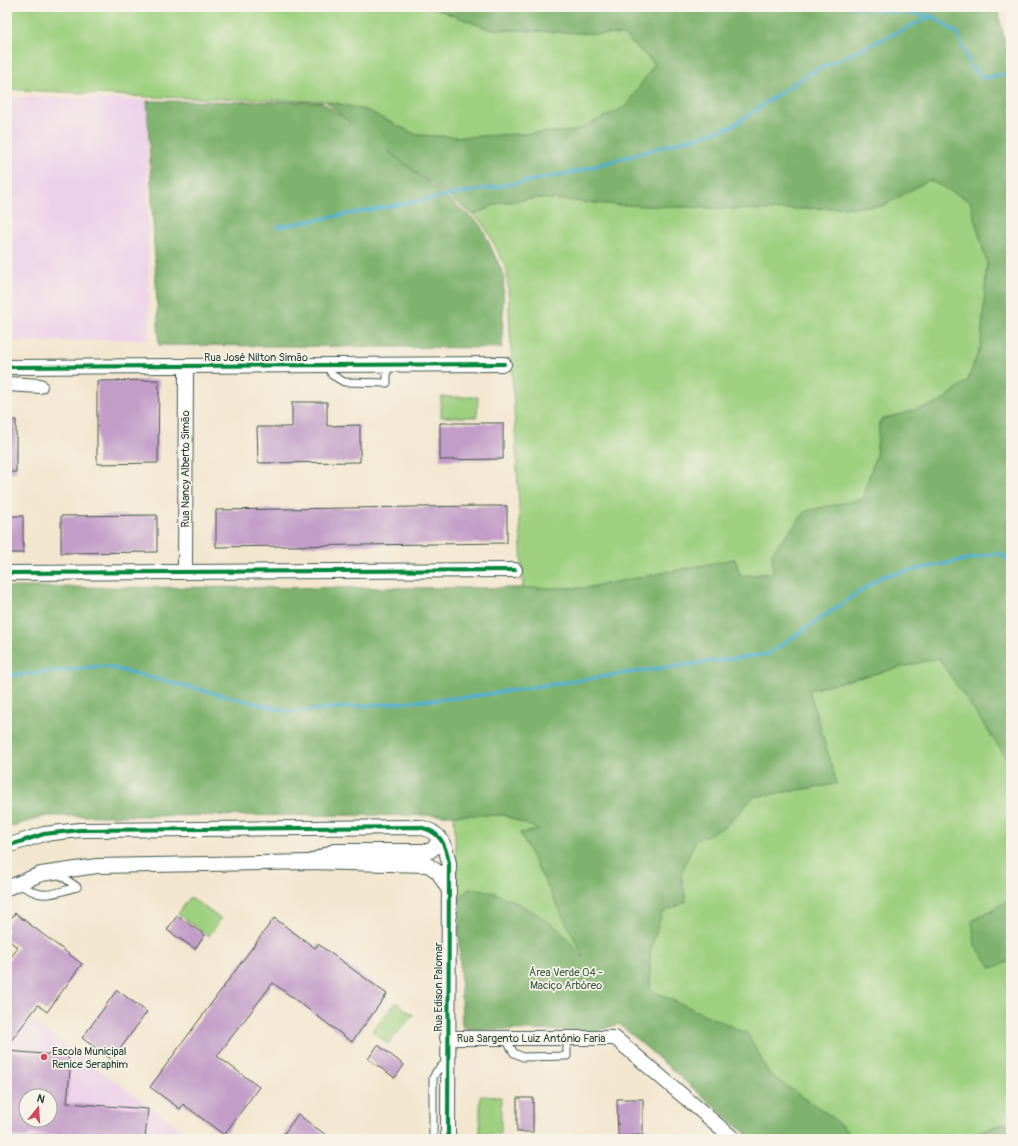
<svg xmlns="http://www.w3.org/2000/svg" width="1018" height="1146" font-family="Pangolin,sans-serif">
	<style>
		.built { fill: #edd1e9; fill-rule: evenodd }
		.green { fill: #9fd080; stroke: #5f865a }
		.forest { fill: #7fb26e; stroke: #4f7851 }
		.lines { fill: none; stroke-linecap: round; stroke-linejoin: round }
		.stream { stroke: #51b0cf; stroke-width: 3.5 }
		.building { fill: #c29dc8; fill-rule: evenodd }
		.lane-casing { stroke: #3f564b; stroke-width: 9 }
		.street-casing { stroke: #3f564b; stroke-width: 16 }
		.lane { stroke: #fff; stroke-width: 7 }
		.street { stroke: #fff; stroke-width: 14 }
		.cycleway-casing { stroke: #f7f3e8; stroke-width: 6 }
		.cycleway { stroke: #00873e; stroke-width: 4 }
		.poi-dot { fill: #d1495b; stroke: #f7f3e8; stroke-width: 1.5 }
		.labels { text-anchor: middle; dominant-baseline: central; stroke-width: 3.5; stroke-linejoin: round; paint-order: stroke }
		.street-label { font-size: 11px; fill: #1f3d34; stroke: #f7f3e8 }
		.park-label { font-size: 11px; fill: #395a43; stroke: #f7f3e8 }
		.poi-label { font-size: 11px; fill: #1f3d34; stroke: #f7f3e8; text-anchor: start }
	</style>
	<rect width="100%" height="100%" fill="#f7f3e8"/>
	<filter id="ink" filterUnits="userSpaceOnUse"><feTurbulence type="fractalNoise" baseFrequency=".025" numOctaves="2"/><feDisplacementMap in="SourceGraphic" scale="8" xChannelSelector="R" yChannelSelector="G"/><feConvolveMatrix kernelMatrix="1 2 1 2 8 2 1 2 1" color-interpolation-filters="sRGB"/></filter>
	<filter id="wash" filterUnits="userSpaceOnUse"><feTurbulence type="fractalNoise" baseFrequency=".012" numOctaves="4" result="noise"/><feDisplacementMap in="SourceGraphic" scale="16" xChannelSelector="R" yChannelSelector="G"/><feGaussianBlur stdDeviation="0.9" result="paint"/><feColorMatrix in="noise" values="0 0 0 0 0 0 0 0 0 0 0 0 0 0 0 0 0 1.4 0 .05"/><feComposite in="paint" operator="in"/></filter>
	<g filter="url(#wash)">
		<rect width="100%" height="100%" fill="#f3e6cf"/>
		<!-- built -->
		<g class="built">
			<polygon points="11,97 147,100 149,339 15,342"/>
			<path d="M7 1003 174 1124 192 1139H7ZM26 1096H50V1120H26Z"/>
		</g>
		<!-- green -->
		<g class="green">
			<polygon points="7,7 431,7 489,29 623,35 655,64 625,107 575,131 463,137 417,135 366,110 325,101 149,97 7,89"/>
			<polygon points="929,180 970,201 987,263 981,344 968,380 939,403 880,420 876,455 862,500 806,511 773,573 740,576 735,559 585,588 523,588 507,270 483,223 473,215 499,203 539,198 619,205 768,210 883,206"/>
			<polygon points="441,397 478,397 477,417 441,417"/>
			<polygon points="938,658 1004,754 1011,767 1011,900 1001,904 972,921 1008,962 1011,959 1011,1121 958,1139 855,1139 832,1117 770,1075 748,1034 650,990 650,952 662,913 686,902 681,874 695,841 726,826 754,797 837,784 809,690"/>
			<polygon points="454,815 504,815 540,830 520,833 586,959 462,895 458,902"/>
			<polygon points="190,897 221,919 209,936 178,914"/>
			<polygon points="396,1002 413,1015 388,1044 372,1031"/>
			<polygon points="480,1096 501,1097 501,1134 480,1134"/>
		</g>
		<!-- forest -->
		<g class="forest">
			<path d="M431 7H997L1011 70V767L1004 754 938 658 809 690 837 784 754 797 726 826 695 841 681 874 686 902 662 913 650 952V990L748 1034 770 1075 832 1117 855 1139H752L619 1024 597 1031 471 1029H466L462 1026 458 902C460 898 464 891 470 889 489 884 546 917 560 931 569 939 576 951 584 958L520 833 539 830 504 815 46 816 7 828V587L585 588 735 559 740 576 773 573 772 552 806 511 862 499 876 455 880 420 939 403 968 380 981 344 987 263 970 201 929 180 883 206 768 210 619 205 539 198 499 203 473 215 387 150 480 224 504 275 502 348 159 345 147 101 322 102 350 122 325 101 366 110 417 135 463 137 575 131 625 107 655 64 623 35 489 29Z"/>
			<polygon points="7,98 10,98 7,326"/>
			<polygon points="1011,900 1011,959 1008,962 992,968 975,946 972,921"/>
			<polygon points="1011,1121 1011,1139 958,1139"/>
		</g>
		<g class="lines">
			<!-- stream -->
			<g class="stream">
				<polyline points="852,7 932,16 958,34 971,68 985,78 1011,73"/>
				<polyline points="277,227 571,173 731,127 808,74 932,16"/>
				<polyline points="7,676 104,666 290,712 468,697 633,672 768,654 883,576 999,553 1011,562"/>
			</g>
		</g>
		<g id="blocks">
			<!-- building -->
			<g class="building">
				<polygon points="159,380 158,463 97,464 97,381"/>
				<polygon points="292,402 327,402 327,426 360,425 360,462 258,463 257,427 292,427"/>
				<rect x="7" y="420" width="9" height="52"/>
				<polygon points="440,423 503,423 503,459 440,460"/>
				<polygon points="481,506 507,506 507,543 216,547 216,510"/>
				<polygon points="157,515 157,552 61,553 61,516"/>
				<rect x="7" y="516" width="16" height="37"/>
				<polygon points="15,913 82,964 47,1012 38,1005 7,1046 7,962 18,948 7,939 7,924"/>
				<polygon points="177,916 205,935 195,949 167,930"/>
				<polygon points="274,918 315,948 318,944 387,994 352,1042 273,983 217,1056 259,1087 224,1135 183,1104 180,1109 150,1087"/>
				<polygon points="117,990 147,1012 112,1060 82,1038"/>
				<polygon points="378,1045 404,1065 395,1078 368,1059"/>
				<path d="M7 1051 68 1056 70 1071 67 1103 148 1109 145 1139H64L58 1138V1136L29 1134 28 1137 7 1136ZM26 1096H50V1120H26Z"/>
				<rect x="517" y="1098" width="16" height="34"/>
				<polygon points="617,1099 643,1099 643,1135 618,1136"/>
				<polygon points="298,1114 312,1125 332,1139 288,1139 283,1135"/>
			</g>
		</g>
	</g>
	<g filter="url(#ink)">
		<use href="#blocks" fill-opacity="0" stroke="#3f564b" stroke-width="1"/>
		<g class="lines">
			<!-- lane casing -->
			<g class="lane-casing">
				<g id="lane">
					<polyline points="327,365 332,375 344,382 387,383 387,365"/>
					<polyline points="56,872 77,887"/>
					<path d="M17 883C44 900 48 895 77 887"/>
					<polyline points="505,1038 514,1053 523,1057 567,1056 567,1037"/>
					<polyline points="434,1139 433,1138 433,1078 436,1072 447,1061"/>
				</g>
			</g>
			<!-- street casing -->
			<g class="street-casing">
				<g id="street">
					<polyline points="7,367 504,364"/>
					<polyline points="7,384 40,386"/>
					<polyline points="185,572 186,366"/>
					<polyline points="7,573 515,570"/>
					<path d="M7 846 44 834 80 830 419 827C440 831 445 843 449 863L448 1139"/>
					<polyline points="312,861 334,851 430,851 435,847 439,837"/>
					<polyline points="7,888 41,874 97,866 309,862 428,865 438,872 448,889"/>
					<polyline points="447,1038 615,1038 734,1139"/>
				</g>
			</g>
			<!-- lane -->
			<use href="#lane" class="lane"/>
			<!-- street -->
			<use href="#street" class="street"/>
			<!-- cycleway casing -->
			<g class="cycleway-casing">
				<g id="cycleway">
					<polyline points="7,367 504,364"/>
					<polyline points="7,573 515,570"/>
					<path d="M7 846 44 834 80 830 419 827C440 831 445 843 449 863L448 1139"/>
				</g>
			</g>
			<!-- cycleway -->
			<use href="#cycleway" class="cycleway"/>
		</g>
	</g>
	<!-- markers -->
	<circle class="poi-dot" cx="44" cy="1057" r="4"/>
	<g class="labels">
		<!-- street labels -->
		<g class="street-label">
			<text x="256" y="357">Rua José Nilton Simão</text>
			<text transform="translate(185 469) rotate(-90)">Rua Nancy Alberto Simão</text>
			<text transform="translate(438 987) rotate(-90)">Rua Edison Palomar</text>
			<text x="531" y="1038">Rua Sargento Luiz Antônio Faria</text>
		</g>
		<!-- park labels -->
		<g class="park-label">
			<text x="566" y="972">Área Verde 04 -<tspan x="566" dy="13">Maciço Arbóreo</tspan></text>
		</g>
		<!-- poi labels -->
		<g class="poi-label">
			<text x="52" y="1051">Escola Municipal<tspan x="52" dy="13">Renice Seraphim</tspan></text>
		</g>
	</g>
	<!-- margin -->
	<rect width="1018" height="1146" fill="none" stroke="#f7f3e8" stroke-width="24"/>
	<!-- north arrow -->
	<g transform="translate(38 1108) rotate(17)"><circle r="19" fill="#f7f3e8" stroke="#a1aaa0"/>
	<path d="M0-3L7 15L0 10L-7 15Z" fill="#d1495b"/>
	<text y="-6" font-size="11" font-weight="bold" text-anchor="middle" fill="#1f3d34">N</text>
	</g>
</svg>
